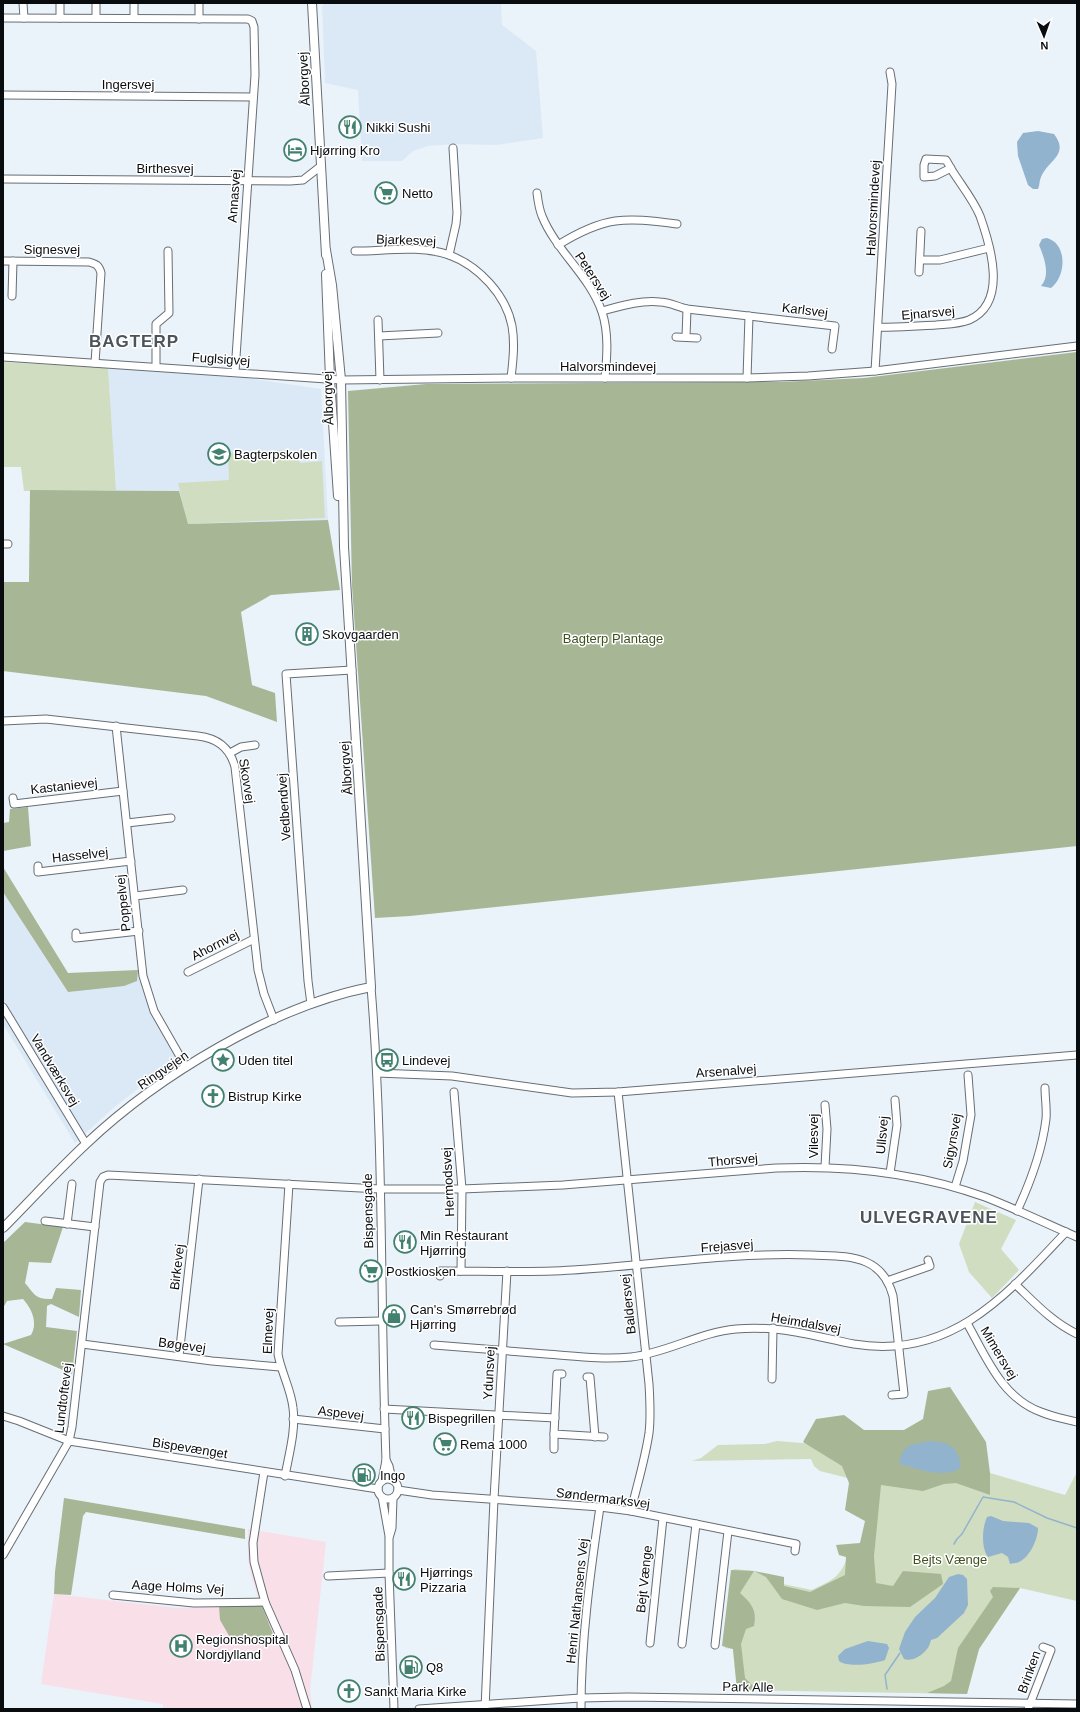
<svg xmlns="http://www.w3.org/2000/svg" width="1080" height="1712" font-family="Helvetica,sans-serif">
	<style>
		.built { fill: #dbe9f7 }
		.medical { fill: #f9dfe8 }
		.green { fill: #d0ddc0 }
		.forest { fill: #a7b694 }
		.water { fill: #92b3cd }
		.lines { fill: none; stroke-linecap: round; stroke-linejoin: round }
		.stream { stroke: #92b3cd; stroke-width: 1.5 }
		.minor-casing { stroke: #676e75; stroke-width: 9 }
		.major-casing { stroke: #676e75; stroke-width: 10 }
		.minor { stroke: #fff; stroke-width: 7 }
		.major { stroke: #fff; stroke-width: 8 }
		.labels { text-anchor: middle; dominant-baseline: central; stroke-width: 3; stroke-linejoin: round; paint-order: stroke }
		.street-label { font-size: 13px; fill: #090c0f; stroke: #fff }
		.poi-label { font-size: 13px; fill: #090c0f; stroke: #fff; text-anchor: start }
		.park-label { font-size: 13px; fill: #3d511d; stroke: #fff }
		.district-label { font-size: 17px; font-weight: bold; letter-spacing: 1px; fill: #4c5359; stroke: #fff }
	</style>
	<rect width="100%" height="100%" fill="#eaf2fa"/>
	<!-- built -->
	<g class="built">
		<polygon points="325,3 501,3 502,25 536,51 543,138 496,145 455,144 428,146 413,151 402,161 362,161 358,90 325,83 322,6"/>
		<polygon points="108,368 240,377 321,389 328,520 187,524 179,491 116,490"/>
		<polygon points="3,892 68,992 137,981 138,970 147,970 154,998 163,1023 186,1058 149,1080 112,1109 75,1143 3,1024"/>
	</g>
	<!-- medical -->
	<polygon class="medical" points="248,1529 326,1542 310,1690 312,1709 163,1709 163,1704 41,1684 54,1594 176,1608 261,1606 251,1575 248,1558"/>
	<!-- green -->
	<g class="green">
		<polygon points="3,362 108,368 116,490 24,491 21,467 3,467"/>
		<polygon points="287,450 301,463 322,461 325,518 187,524 178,483 229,480 228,453"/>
		<polygon points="975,1202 1016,1220 1001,1249 1019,1270 992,1298 969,1272 959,1244"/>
		<path d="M777 1441 814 1444 990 1473 1065 1495 1077 1472V1601L1020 1588 979 1649 967 1694 737 1690 733 1649 725 1648 734 1569 754 1571 783 1584 812 1590C832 1580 840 1578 848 1556L874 1557 880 1486 820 1471 814 1466 811 1459 692 1461 701 1458 718 1445 765 1444Z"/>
	</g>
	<!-- forest -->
	<g class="forest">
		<polygon points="1077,352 1077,846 410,916 375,918 352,586 348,391 426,384 780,382 864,378"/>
		<polygon points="30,490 179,491 188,524 328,520 340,590 271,595 241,612 252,685 275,693 277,722 206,696 3,671 3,582 29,582"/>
		<polygon points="28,807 31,846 3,851 3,823 9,822 10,809"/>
		<polygon points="3,867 68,973 138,970 137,981 124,986 68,992 3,892"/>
		<path d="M25 1222 63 1227 51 1263 29 1262 25 1283C34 1294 36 1300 52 1299L56 1288 81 1290 79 1317 51 1304 47 1306 46 1327 77 1331 72 1374 3 1344 31 1335C38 1323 32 1309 23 1299L7 1301 3 1308V1243Z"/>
		<path d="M950 1387 986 1442 990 1473V1495L956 1483 944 1484 923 1491 881 1485 874 1557 876 1583 893 1586 903 1571 941 1574 943 1584 910 1607 864 1606 845 1603 817 1610 782 1599 766 1577 754 1571 740 1593C752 1604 757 1610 754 1626L746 1629 741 1644 745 1678 757 1690H737L733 1649 722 1646 731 1570 754 1571 784 1577V1586L810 1592 845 1575 846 1557 839 1555 836 1545 860 1543 865 1521 845 1510 849 1483 842 1466 803 1442 816 1419 844 1415 864 1430H904L923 1419 928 1391Z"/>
		<polygon points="64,1498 245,1529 245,1539 86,1512 83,1516 71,1595 54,1594 55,1572"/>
		<polygon points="993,1587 1020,1588 979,1649 967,1694 927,1693 944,1686 951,1681 958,1648 993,1597 990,1591"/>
		<polygon points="219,1606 262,1606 273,1634 271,1639 231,1639 220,1620"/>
	</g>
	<!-- water -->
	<g class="water">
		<path d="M1038 131 1054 134C1070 155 1048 160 1041 177 1039 181 1040 185 1038 189H1033L1028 185 1018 156 1017 142 1023 133Z"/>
		<path d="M1047 238C1068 244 1066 277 1051 288L1041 286C1051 275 1044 257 1039 245L1042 239Z"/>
		<path d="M929 1441C950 1443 958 1445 961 1468 941 1479 920 1469 899 1464 903 1444 911 1445 929 1441Z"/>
		<path d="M991 1516 1003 1521 1029 1523 1038 1528C1038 1539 1030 1557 1019 1562 1017 1563 1013 1563 1010 1564L1008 1557 1002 1553 988 1557C981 1547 982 1528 987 1517Z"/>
		<path d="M958 1574 963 1575 967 1579 968 1605 964 1613 937 1638 931 1640C930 1643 929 1647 927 1649 922 1656 911 1662 904 1659L899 1649 905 1632 915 1617 935 1598 949 1577Z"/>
		<path d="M868 1641 887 1644 889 1648 885 1660C874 1664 848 1668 839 1661L838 1656 845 1649Z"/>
	</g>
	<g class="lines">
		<!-- stream -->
		<g class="stream">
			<polyline points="954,1544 957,1539 962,1534 983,1497 1014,1502 1047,1518 1077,1528"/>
			<polyline points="887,1689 885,1675 900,1653"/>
		</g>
		<!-- minor casing -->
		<g class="minor-casing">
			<g id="minor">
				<polyline points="23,3 24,18"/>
				<polyline points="3,18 248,19 252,21 254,27 255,75 235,372"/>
				<polyline points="60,18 60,3"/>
				<polyline points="96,18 96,3"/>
				<polyline points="134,18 134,3"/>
				<polyline points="199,19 199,3"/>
				<polyline points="3,95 253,97"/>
				<polyline points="3,179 290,181 303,180 321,166"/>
				<path d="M537 193C538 201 539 209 542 216 556 251 590 276 602 312 609 333 607 357 605 378"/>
				<path d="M558 245C605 216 624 217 677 224"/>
				<path d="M355 251C385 251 420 245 449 255 479 266 506 295 512 326 515 343 513 361 511 378"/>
				<polyline points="449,255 456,224 457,213 453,148"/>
				<polyline points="920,260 940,260 989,248"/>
				<path d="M3 261 89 262C96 264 99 265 101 273L95 363"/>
				<polyline points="919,272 921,231"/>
				<polyline points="12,296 13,261"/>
				<path d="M602 311C621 306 640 300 660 302 669 302 678 307 687 309L835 326 832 349"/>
				<polyline points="378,320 380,380"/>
				<path d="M878 327C898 328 917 326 936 325 947 324 959 324 969 320 1008 303 991 247 980 216 974 201 962 186 953 172L946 160 926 159 924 165V177L935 176 951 168"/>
				<polyline points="379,336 438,333"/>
				<polyline points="676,337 697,338"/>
				<polyline points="686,337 687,309"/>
				<polyline points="3,357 341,380 511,378 747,378 808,376 875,371 1077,346"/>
				<polyline points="156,366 156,324 169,313 168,251"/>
				<polyline points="875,371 892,84 890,72"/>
				<polyline points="747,378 749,316"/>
				<polyline points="3,544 8,544"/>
				<path d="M3 721 46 719 198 736C217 738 230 748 235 767L258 970 264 994 274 1020"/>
				<polyline points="116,726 143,976 154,1011 186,1067"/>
				<polyline points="230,753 241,747 255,745"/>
				<polyline points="13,798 14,804 123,791"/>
				<polyline points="127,823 171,818"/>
				<polyline points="38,866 38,872 131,861"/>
				<polyline points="135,896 183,890"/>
				<polyline points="76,933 76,938 139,931"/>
				<polyline points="188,972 254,939"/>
				<path d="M371 987C384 1144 380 1302 386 1460L382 1481"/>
				<polyline points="311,1004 308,981 286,674 352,670"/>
				<polyline points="3,1007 86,1144"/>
				<polyline points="377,1073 452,1076 572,1093 618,1092 1077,1055"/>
				<polyline points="454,1092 462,1189 461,1271"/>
				<path d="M618 1092 649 1384C650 1401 651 1417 649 1433 645 1460 637 1485 631 1511"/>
				<polyline points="825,1105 827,1129 825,1167"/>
				<polyline points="890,1173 897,1125 895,1100"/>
				<polyline points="955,1187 963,1161 971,1115 968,1075"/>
				<path d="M1017 1211C1031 1181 1042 1152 1046 1119 1047 1109 1045 1098 1045 1088"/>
				<polyline points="45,1221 95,1227"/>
				<polyline points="67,1224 72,1184"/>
				<path d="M440 1276V1271C485 1271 529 1273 573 1270 653 1265 732 1252 812 1255 829 1256 850 1255 866 1262 880 1268 889 1281 893 1296L904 1394 892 1395"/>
				<polyline points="887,1281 930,1266 928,1260"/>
				<path d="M1015 1284C1035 1303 1052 1322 1077 1334"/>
				<polyline points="339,1322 381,1321"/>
				<path d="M967 1323C986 1357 1002 1398 1041 1412 1053 1417 1065 1419 1077 1422"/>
				<polyline points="82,1344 212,1361 280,1367"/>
				<path d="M434 1345C471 1348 508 1351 546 1354 574 1356 602 1360 631 1357 667 1353 700 1332 736 1329 780 1325 812 1336 854 1344 950 1360 1006 1296 1066 1232"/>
				<polyline points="179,1356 199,1179"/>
				<polyline points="562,1374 557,1374 554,1434 604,1437"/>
				<polyline points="587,1377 590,1377 595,1437"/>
				<polyline points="772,1379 773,1328"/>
				<polyline points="384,1409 555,1418"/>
				<polyline points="3,1416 19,1421 69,1441 378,1489"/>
				<polyline points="293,1419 385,1429"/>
				<polyline points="554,1449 554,1434"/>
				<polyline points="386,1460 389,1466 392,1480"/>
				<polyline points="264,1472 253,1543 254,1562 265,1602 295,1670 307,1709"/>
				<path d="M285 1476C289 1454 296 1430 293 1408 291 1389 281 1372 278 1354L289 1184"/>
				<circle cx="388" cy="1489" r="10"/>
				<polyline points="398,1490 432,1495 600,1507 631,1511 796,1544 795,1551"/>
				<polyline points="382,1497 389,1536"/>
				<polyline points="393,1498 392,1528 389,1538 389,1573 394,1709"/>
				<path d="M3 1555 69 1441 72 1427 100 1182 103 1177 108 1175 380 1189H462L563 1185 776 1168C847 1165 918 1173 985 1197 1016 1209 1047 1224 1077 1237"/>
				<polyline points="328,1576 389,1573"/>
				<polyline points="113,1595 194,1603 265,1602"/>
				<polyline points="650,1643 663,1518"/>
				<polyline points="682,1644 696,1524"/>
				<polyline points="715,1645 728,1531"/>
				<polyline points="419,1709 581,1698 628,1697 1077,1704"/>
				<polyline points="485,1709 494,1499 507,1271"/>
				<path d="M581 1709C581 1642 590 1574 600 1507"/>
				<polyline points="1028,1709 1051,1650 1043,1647"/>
			</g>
		</g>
		<!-- major casing -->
		<g class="major-casing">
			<g id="major">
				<polyline points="312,3 326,255"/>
				<polyline points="326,274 330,379 338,496"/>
				<path d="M3 1228C31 1200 57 1171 86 1144 158 1076 273 1006 371 987L344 547 341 380 332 285 326 250"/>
			</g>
		</g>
		<!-- minor -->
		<use href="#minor" class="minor"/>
		<!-- major -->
		<use href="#major" class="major"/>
	</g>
	<!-- icons -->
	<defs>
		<g id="restaurant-ring" transform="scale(1.15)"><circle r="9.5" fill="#fff" stroke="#42816f" stroke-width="1.5"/><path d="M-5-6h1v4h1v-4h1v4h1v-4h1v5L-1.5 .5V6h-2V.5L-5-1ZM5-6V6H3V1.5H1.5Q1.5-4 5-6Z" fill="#42816f"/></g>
		<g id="hotel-ring" transform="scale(1.15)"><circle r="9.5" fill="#fff" stroke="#42816f" stroke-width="1.5"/><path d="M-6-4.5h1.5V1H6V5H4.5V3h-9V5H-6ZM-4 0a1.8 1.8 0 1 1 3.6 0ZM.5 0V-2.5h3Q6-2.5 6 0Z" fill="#42816f"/></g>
		<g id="supermarket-ring" transform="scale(1.15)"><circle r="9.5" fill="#fff" stroke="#42816f" stroke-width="1.5"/><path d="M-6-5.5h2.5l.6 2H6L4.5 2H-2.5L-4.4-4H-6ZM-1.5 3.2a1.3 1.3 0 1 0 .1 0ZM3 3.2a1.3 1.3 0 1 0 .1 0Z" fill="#42816f"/></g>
		<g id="school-ring" transform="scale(1.15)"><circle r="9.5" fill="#fff" stroke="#42816f" stroke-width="1.5"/><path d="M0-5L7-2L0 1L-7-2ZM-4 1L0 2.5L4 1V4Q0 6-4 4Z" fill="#42816f"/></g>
		<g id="building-ring" transform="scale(1.15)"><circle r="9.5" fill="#fff" stroke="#42816f" stroke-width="1.5"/><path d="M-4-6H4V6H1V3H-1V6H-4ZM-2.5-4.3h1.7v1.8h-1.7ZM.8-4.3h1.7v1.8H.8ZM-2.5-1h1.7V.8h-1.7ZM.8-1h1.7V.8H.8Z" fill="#42816f"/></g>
		<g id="sight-ring" transform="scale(1.15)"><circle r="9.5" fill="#fff" stroke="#42816f" stroke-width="1.5"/><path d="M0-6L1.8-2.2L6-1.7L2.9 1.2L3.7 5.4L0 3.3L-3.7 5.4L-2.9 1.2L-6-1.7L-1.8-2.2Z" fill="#42816f"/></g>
		<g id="bus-ring" transform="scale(1.15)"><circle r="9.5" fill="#fff" stroke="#42816f" stroke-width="1.5"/><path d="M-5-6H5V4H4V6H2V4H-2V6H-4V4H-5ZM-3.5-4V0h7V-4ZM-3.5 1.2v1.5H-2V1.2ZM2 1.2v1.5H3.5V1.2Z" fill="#42816f"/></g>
		<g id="church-ring" transform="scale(1.15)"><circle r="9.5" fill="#fff" stroke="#42816f" stroke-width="1.5"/><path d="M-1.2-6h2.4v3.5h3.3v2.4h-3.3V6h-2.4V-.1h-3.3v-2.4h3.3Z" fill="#42816f"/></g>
		<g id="shop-ring" transform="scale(1.15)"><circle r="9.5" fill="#fff" stroke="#42816f" stroke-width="1.5"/><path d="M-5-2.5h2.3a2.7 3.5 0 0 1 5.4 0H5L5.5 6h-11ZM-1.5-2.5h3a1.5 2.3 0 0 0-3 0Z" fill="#42816f"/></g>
		<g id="fuel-ring" transform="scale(1.15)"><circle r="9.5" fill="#fff" stroke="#42816f" stroke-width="1.5"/><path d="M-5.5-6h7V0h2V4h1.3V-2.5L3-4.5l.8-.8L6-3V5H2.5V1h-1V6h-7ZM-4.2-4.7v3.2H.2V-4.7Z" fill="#42816f"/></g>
		<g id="hospital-ring" transform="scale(1.15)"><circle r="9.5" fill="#fff" stroke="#42816f" stroke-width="1.5"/><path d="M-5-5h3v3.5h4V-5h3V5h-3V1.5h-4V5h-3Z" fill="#42816f"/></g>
	</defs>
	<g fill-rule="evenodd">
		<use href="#restaurant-ring" x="350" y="127"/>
		<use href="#hotel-ring" x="295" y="150"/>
		<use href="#supermarket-ring" x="386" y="193"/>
		<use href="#school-ring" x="219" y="454"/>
		<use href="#building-ring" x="307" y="634"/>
		<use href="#sight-ring" x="223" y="1060"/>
		<use href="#bus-ring" x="387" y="1060"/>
		<use href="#church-ring" x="213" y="1096"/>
		<use href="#restaurant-ring" x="405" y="1242"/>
		<use href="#supermarket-ring" x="371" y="1271"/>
		<use href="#shop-ring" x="394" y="1316"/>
		<use href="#restaurant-ring" x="413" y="1418"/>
		<use href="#supermarket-ring" x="445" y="1444"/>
		<use href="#fuel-ring" x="364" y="1475"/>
		<use href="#restaurant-ring" x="404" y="1579"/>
		<use href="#hospital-ring" x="181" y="1646"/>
		<use href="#fuel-ring" x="411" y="1667"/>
		<use href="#church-ring" x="349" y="1691"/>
	</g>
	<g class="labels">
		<!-- street labels -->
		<g class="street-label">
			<text transform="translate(304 79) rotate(-93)">Ålborgvej</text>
			<text x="128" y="84">Ingersvej</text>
			<text x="165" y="168">Birthesvej</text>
			<text transform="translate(234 196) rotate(-86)">Annasvej</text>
			<text transform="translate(873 208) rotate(-87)">Halvorsmindevej</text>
			<text transform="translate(406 240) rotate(2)">Bjarkesvej</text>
			<text x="52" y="249">Signesvej</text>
			<text transform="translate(593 276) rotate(57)">Petersvej</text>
			<text transform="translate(805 310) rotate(7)">Karlsvej</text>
			<text transform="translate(928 313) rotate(-5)">Ejnarsvej</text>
			<text transform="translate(221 359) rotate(4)">Fuglsigvej</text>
			<text x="608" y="366">Halvorsmindevej</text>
			<text transform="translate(328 398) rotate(-92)">Ålborgvej</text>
			<text transform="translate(346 768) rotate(-94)">Ålborgvej</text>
			<text transform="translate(247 781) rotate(81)">Skovvej</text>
			<text transform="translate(64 786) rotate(-6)">Kastanievej</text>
			<text transform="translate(284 807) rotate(-94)">Vedbendvej</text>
			<text transform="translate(80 855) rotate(-6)">Hasselvej</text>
			<text transform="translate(123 903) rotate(-96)">Poppelvej</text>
			<text transform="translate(215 945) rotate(-27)">Ahornvej</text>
			<text transform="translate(55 1070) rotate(59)">Vandværksvej</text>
			<text transform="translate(163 1070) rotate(-34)">Ringvejen</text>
			<text transform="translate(726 1071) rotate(-4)">Arsenalvej</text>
			<text transform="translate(882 1135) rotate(-85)">Ullsvej</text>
			<text transform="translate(813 1136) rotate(-90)">Vilesvej</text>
			<text transform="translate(952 1141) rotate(-80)">Sigynsvej</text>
			<text transform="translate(733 1160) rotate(-5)">Thorsvej</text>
			<text transform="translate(448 1182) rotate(-93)">Hermodsvej</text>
			<text transform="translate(368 1211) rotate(-91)">Bispensgade</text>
			<text transform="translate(727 1246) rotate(-4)">Frejasvej</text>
			<text transform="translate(177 1267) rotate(-83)">Birkevej</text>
			<text transform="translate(628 1304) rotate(-96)">Baldersvej</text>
			<text transform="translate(806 1323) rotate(10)">Heimdalsvej</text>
			<text transform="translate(268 1331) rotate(-88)">Elmevej</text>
			<text transform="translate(182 1345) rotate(8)">Bøgevej</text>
			<text transform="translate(999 1353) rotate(59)">Mimersvej</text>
			<text transform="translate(489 1373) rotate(-87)">Ydunsvej</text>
			<text transform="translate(63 1398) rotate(-83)">Lundtoftevej</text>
			<text transform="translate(341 1413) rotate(7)">Aspevej</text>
			<text transform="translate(190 1448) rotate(9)">Bispevænget</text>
			<text transform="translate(603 1498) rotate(7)">Søndermarksvej</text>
			<text transform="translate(644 1579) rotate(-84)">Bejt Vænge</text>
			<text transform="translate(178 1587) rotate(3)">Aage Holms Vej</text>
			<text transform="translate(577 1601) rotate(-84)">Henri Nathansens Vej</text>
			<text transform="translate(379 1624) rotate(-92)">Bispensgade</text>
			<text transform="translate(1029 1672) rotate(-70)">Brinken</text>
			<text transform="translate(748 1687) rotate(1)">Park Alle</text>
		</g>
		<!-- poi labels -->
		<g class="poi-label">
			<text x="366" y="127">Nikki Sushi</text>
			<text x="310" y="150">Hjørring Kro</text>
			<text x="402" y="193">Netto</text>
			<text x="234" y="454">Bagterpskolen</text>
			<text x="322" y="634">Skovgaarden</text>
			<text x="238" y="1060">Uden titel</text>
			<text x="402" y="1060">Lindevej</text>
			<text x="228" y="1096">Bistrup Kirke</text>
			<text x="420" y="1235">Min Restaurant<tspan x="420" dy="15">Hjørring</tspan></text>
			<text x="386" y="1271">Postkiosken</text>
			<text x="410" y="1309">Can's Smørrebrød<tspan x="410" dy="15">Hjørring</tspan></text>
			<text x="428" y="1418">Bispegrillen</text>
			<text x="460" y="1444">Rema 1000</text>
			<text x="380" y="1475">Ingo</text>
			<text x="420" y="1572">Hjørrings<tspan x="420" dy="15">Pizzaria</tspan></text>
			<text x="196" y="1639">Regionshospital<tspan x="196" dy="15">Nordjylland</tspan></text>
			<text x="426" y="1667">Q8</text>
			<text x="364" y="1691">Sankt Maria Kirke</text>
		</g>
		<!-- park labels -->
		<g class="park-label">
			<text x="613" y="638">Bagterp Plantage</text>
			<text x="950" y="1559">Bejts Vænge</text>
		</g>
		<!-- district labels -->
		<g class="district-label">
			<text x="134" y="341">BAGTERP</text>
			<text x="929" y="1217">ULVEGRAVENE</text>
		</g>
	</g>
	<!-- border -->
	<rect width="1080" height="1712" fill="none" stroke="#090c0f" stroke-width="8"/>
	<!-- north arrow -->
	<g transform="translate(1044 36) rotate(178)" stroke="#ffffff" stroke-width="3" paint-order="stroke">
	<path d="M0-3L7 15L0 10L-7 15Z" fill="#090c0f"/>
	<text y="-6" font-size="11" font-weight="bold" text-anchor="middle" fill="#090c0f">N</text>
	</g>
</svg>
